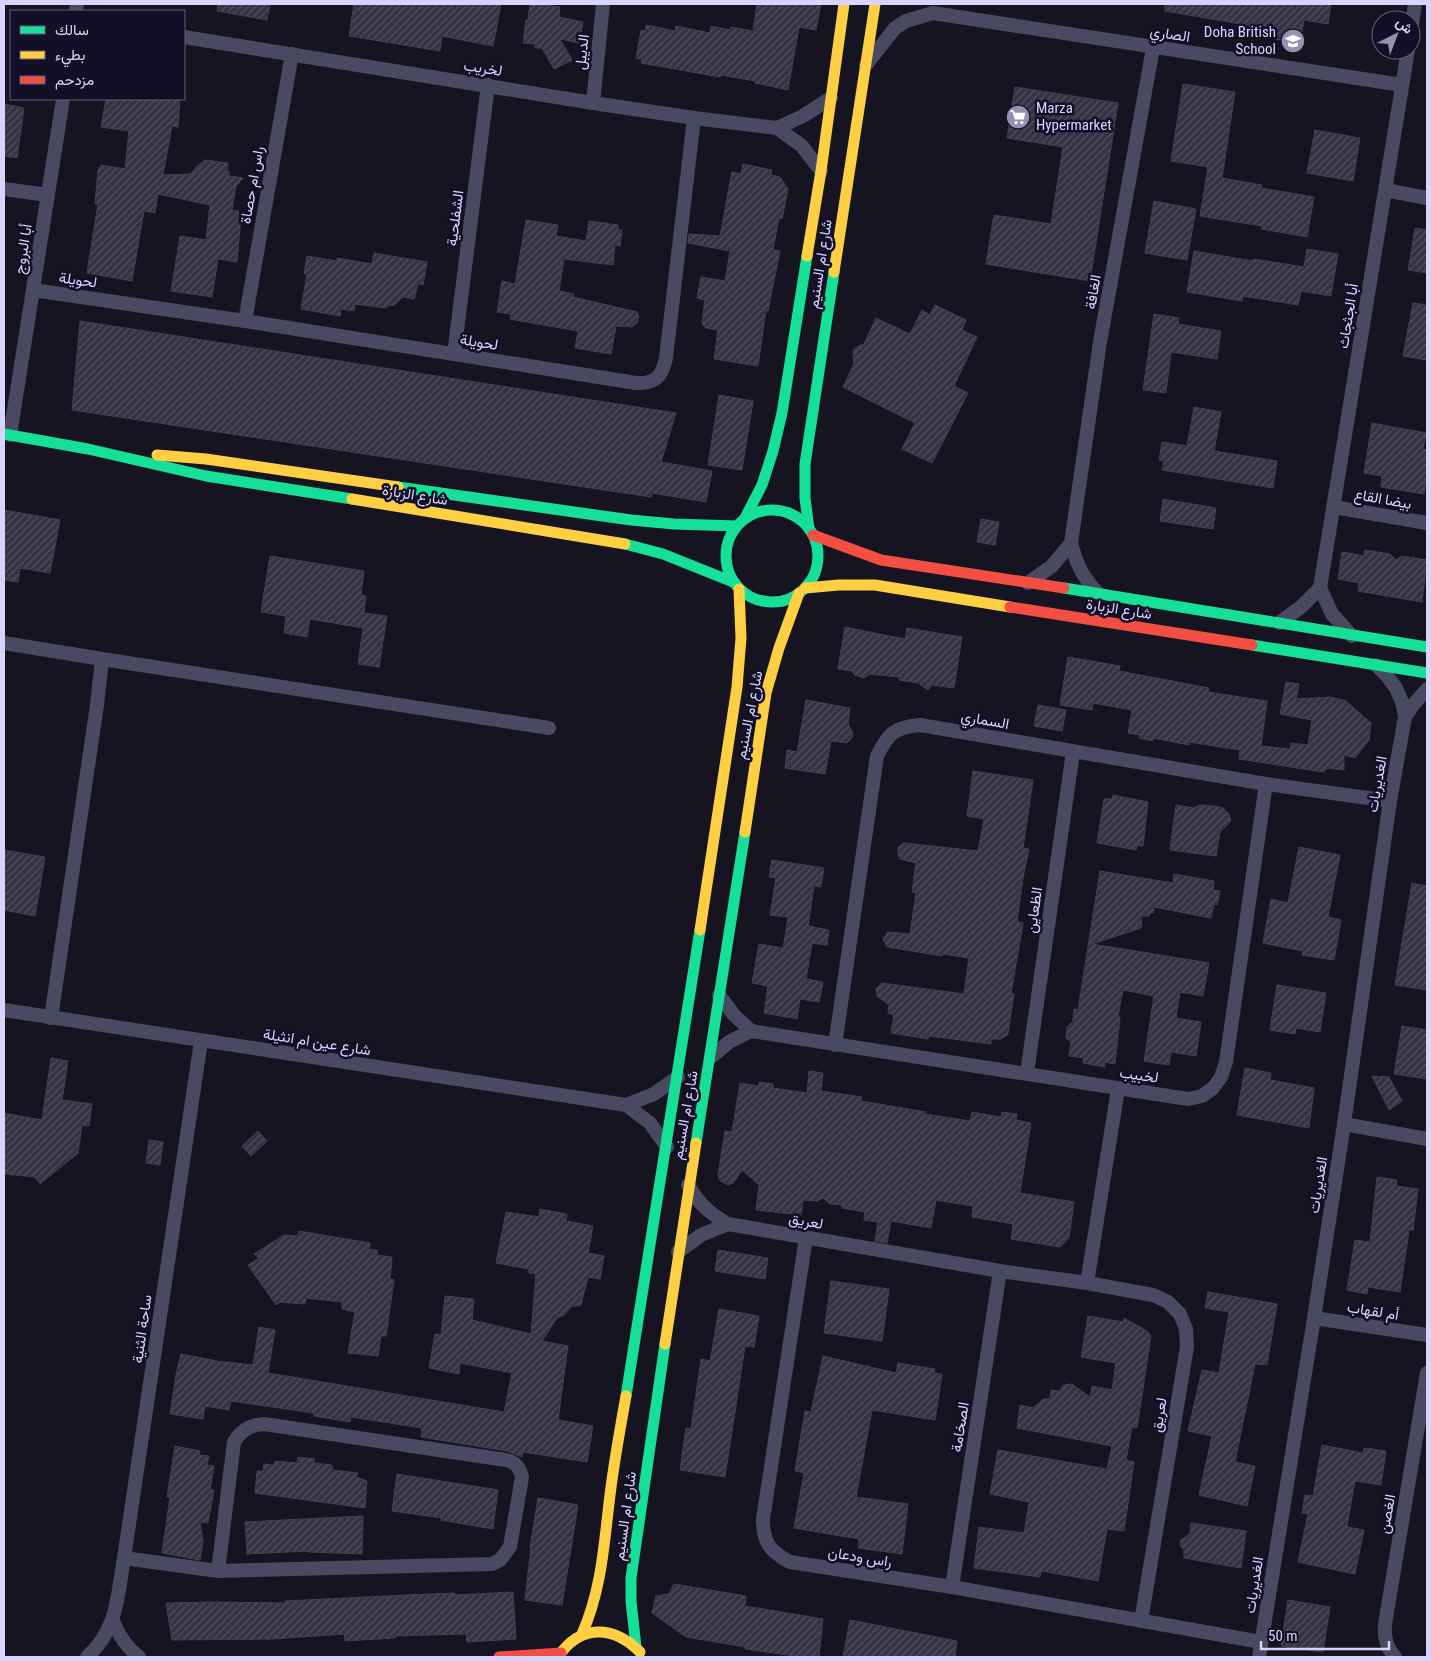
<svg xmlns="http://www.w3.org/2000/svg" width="1431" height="1661" font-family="'Roboto Condensed',Vazirmatn,sans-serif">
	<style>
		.building { fill: url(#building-hatch); stroke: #433f54 }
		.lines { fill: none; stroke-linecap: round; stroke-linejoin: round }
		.street { stroke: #4a4962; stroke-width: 14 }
		.fast { stroke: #16e098; stroke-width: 11 }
		.slow { stroke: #ffcf43; stroke-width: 11 }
		.jam { stroke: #f24e42; stroke-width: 11 }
		.labels { text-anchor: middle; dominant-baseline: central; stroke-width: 5; stroke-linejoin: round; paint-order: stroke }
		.poi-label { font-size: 15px; fill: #d9d4ff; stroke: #130f26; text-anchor: end }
		.street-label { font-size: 15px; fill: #d9d4ff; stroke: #130f26 }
	</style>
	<defs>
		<pattern id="building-hatch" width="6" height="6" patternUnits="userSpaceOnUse" patternTransform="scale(1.25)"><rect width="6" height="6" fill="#343243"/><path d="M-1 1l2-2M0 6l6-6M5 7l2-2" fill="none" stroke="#514f5f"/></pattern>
	</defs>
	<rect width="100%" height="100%" fill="#161421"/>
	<!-- building -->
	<g class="building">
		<polygon points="218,4 270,4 267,20 217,11"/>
		<polygon points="354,4 501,4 493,46 442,36 440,51 349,36"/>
		<polygon points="530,4 552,4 552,6 560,7 559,17 583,22 579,43 560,39 572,60 554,69 542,48 535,48 535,44 523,43 526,20 528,20"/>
		<polygon points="757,4 821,4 816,30 799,27 788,90 755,83 755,81 721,75 720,77 641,63 642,59 636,58 641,30 645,31 646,25 675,31 676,26 710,33 711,26 730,30 731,27 753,31"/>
		<polygon points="1165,4 1331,4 1328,24 1304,20 1300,43 1262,37 1264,28 1165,11"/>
		<polygon points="1183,84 1235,92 1222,178 1262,185 1261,188 1314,197 1307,237 1262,229 1262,226 1200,216 1208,167 1171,161"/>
		<polygon points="1015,87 1118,103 1090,281 986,264 994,215 1051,224 1063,147 1007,138"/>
		<polygon points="106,99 180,99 178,127 172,126 163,175 191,174 196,167 205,160 228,163 227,171 229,171 229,176 243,178 236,186 232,210 239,211 238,215 241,215 237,262 218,259 212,297 171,291 180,236 206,240 210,205 158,194 155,213 144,211 132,281 87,273 98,204 95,204 98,170 101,165 125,169 129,131 101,127"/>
		<polygon points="4,104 24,108 17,158 4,156"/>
		<polygon points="1315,130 1360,138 1353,181 1307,173"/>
		<polygon points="743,164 772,170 771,175 780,177 788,189 782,219 779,218 773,250 780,251 768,311 766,310 758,366 714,359 718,330 706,328 703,325 702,322 705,300 697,298 701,277 725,281 730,251 688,243 689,234 720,236 732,172 741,174"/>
		<polygon points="1154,201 1196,209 1187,260 1145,253"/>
		<polygon points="526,220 558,225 556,236 586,241 589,221 618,225 618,230 622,230 620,246 615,245 613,265 564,259 559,291 574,294 573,297 637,312 639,317 637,323 632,327 616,326 611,354 575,348 578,331 510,319 511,314 497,312 502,281 515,284"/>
		<polygon points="1415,228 1427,230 1427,273 1408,270"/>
		<polygon points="1307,249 1338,254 1331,296 1301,291 1298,305 1243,296 1242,301 1187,292 1194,251 1253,261 1254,259 1304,267"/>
		<polygon points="374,253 427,262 423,285 418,284 414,299 403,297 394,305 387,306 386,308 355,304 354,311 341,309 340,316 301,309 307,274 304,274 307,256 337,261 337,258 372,264"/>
		<polygon points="1413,303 1427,305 1427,360 1403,356"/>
		<polygon points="935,305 966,320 962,330 977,337 954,386 968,393 932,463 902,449 915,423 843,387 854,364 853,350 858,346 864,344 876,318 910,334 922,310 930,315"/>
		<polygon points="1154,314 1179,318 1178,324 1221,331 1217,359 1171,352 1166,393 1143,390"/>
		<polygon points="80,321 676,413 661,462 712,471 706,502 652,493 651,497 72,410"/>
		<polygon points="719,395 753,401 742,470 708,465"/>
		<polygon points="1194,407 1221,412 1214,451 1277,461 1273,488 1162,470 1164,461 1159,460 1162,442 1187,446"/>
		<polygon points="1372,423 1426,433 1423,449 1427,450 1427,474 1424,494 1381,487 1382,476 1364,473"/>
		<polygon points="1163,499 1216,508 1213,529 1160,521"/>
		<polygon points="4,510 60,520 50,573 20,568 18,582 4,580"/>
		<polygon points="981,519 999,522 995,545 977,542"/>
		<polygon points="1365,550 1390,554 1396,560 1402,556 1427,560 1422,602 1358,591 1359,583 1338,579 1342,552 1364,556"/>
		<polygon points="270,556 364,571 361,595 366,596 364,613 387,616 379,667 358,664 363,628 310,619 307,637 284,633 286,616 261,612"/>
		<polygon points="845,627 905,639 907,628 962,637 954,688 932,685 928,690 918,683 899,680 899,677 870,674 864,678 855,675 852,671 838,669"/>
		<polygon points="1068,657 1120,666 1119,671 1209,688 1208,692 1267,701 1261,746 1290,749 1291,743 1308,745 1312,720 1280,714 1286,682 1299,684 1296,699 1330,697 1346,701 1371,723 1369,740 1355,758 1344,755 1344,770 1328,768 1323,772 1239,759 1240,750 1189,742 1189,745 1153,738 1153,741 1139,738 1140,735 1128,733 1132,710 1093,703 1092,710 1060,705"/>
		<polygon points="806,700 850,708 848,724 853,733 852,738 847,743 831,741 825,774 785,768 787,750 797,752"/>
		<polygon points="1038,705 1066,710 1062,731 1034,726"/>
		<polygon points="973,771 1033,780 1023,848 1029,849 1023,878 1017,922 1023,923 1011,994 1014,994 1008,1034 1001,1039 991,1039 991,1044 929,1036 928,1039 891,1033 894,1015 888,1013 889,1005 877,996 876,989 882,983 964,994 969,958 943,954 942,956 887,947 883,939 888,932 910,934 916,893 912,892 916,863 900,859 898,855 898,848 901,845 904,843 978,851 984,819 967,816"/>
		<polygon points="1113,795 1148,802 1143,846 1137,845 1136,850 1097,843 1104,799 1112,799"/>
		<polygon points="1176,805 1194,808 1199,805 1214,806 1223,808 1229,814 1231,821 1220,832 1216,856 1170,850"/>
		<polygon points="1299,847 1340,855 1328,917 1341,920 1334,960 1302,955 1303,951 1263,943 1271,899 1288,903"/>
		<polygon points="4,850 45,857 35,916 4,910"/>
		<polygon points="772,860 824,868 821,887 814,886 808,926 829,930 827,945 812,943 806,979 823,982 819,1002 800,999 797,1019 764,1013 768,986 752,983 759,944 783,948 788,917 770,915 776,878 769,877"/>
		<polygon points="1100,871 1173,883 1174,874 1214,881 1213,890 1220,891 1217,905 1214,904 1211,918 1154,907 1153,913 1150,913 1149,916 1142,916 1141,928 1092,944 1209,963 1203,996 1180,992 1176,1018 1201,1022 1196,1056 1171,1052 1169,1065 1144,1061 1154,996 1123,990 1118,1016 1120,1017 1115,1064 1104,1062 1105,1067 1083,1063 1084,1058 1069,1056 1071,1042 1066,1038 1067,1027 1073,1021 1074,1009 1078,1010"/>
		<polygon points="1412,883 1427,886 1427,990 1395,985"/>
		<polygon points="1277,985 1326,993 1320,1032 1296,1028 1295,1034 1270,1030"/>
		<polygon points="1402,1026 1427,1030 1427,1079 1394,1074"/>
		<polygon points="51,1058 68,1061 62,1100 92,1104 89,1126 82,1125 78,1153 40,1184 35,1177 4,1174 4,1113 42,1120"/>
		<polygon points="1245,1068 1271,1073 1270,1080 1314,1088 1309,1128 1237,1115"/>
		<polygon points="809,1071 823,1073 821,1091 862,1097 861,1101 926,1112 925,1114 970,1121 972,1112 1001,1117 1002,1112 1017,1114 1016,1120 1031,1123 1020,1193 1074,1202 1069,1238 1060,1247 1011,1239 1013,1224 972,1217 973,1206 936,1200 931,1228 891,1221 887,1243 875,1241 878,1222 864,1220 865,1212 842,1208 842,1205 830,1204 823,1198 817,1201 803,1200 801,1215 756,1210 759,1185 742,1170 733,1183 728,1185 720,1181 718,1175 725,1131 732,1132 740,1083 759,1086 759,1082 773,1084 773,1088 807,1093"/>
		<polygon points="1372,1076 1389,1077 1402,1101 1389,1110"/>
		<polygon points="258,1131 267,1141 251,1156 242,1146"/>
		<polygon points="149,1140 163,1142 160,1165 146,1163"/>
		<polygon points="1377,1177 1397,1180 1396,1186 1418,1189 1413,1230 1409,1230 1400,1292 1368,1287 1367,1294 1347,1290 1355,1240 1370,1242"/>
		<polygon points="540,1209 567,1214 566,1221 593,1226 588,1253 604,1256 600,1279 588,1277 581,1305 571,1307 564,1315 557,1318 542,1341 568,1346 558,1420 593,1426 587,1462 523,1452 522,1457 507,1451 421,1437 422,1428 351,1417 350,1422 314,1416 314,1413 231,1401 229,1410 205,1406 203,1419 170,1414 176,1375 181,1354 217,1361 253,1365 259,1327 275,1330 268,1373 504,1412 512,1373 460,1363 459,1374 429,1368 435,1334 441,1335 445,1296 474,1299 472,1320 531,1334 536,1274 529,1273 529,1269 496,1263 506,1212 539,1217"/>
		<polygon points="299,1231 370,1243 369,1249 377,1250 377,1255 392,1257 390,1279 394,1280 386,1336 381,1336 378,1356 348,1353 355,1312 342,1309 342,1302 306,1298 305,1304 280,1302 276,1305 248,1265 259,1258 254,1254 284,1235 297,1236"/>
		<polygon points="718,1250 768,1258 765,1279 715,1271"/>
		<polygon points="831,1281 889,1289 882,1341 824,1333"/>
		<polygon points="1208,1292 1277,1304 1267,1365 1255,1364 1235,1462 1255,1466 1247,1506 1199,1495 1212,1436 1188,1431 1202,1370 1219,1373 1229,1312 1205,1308"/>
		<polygon points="719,1309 759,1316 754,1347 745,1346 725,1477 680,1470 686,1428 691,1429 701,1359 710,1361"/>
		<polygon points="1088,1316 1124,1322 1124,1318 1147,1331 1151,1336 1137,1428 1132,1427 1126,1460 1134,1462 1124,1531 1107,1529 1098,1581 1041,1571 1040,1577 974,1568 979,1527 1024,1533 1029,1502 990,1494 998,1450 1107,1469 1112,1446 1017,1428 1020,1405 1033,1408 1043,1399 1050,1399 1051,1390 1060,1391 1063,1385 1072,1384 1090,1397 1092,1386 1112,1390 1116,1363 1081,1357"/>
		<polygon points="823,1356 896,1373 898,1363 935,1369 934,1373 942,1374 935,1420 872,1410 856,1497 908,1504 902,1554 858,1548 859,1539 794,1528 804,1473 795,1471 805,1411 811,1412"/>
		<polygon points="1322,1445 1363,1453 1364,1448 1386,1451 1381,1485 1355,1481 1347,1527 1364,1530 1355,1574 1298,1562 1308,1514 1302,1513 1305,1495 1313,1496"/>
		<polygon points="175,1446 200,1451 199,1455 209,1456 207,1465 214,1466 210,1490 214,1490 208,1523 200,1522 203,1542 200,1560 162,1553 170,1497 167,1497"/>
		<polygon points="298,1457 314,1459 314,1463 332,1465 332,1470 358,1473 356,1477 367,1481 365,1508 255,1493 257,1471 263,1471 264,1464 274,1465 275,1461 297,1463"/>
		<polygon points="397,1474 498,1490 493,1529 441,1520 442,1518 392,1511"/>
		<polygon points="538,1498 578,1505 562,1605 525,1600 531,1547 530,1547"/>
		<polygon points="363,1516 362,1554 309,1552 309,1551 247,1554 245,1522"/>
		<polygon points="1191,1523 1246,1531 1241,1568 1184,1558 1184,1550 1180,1545 1181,1540 1190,1534"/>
		<polygon points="674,1584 746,1596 745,1606 823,1619 819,1657 802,1657 745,1649 745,1647 686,1637 652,1613 656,1596 669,1594"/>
		<polygon points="513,1592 516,1639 467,1642 466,1634 395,1636 395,1638 345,1641 344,1634 273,1639 172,1640 166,1603 213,1602 285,1603 285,1601 406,1595 455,1593 455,1595"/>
		<polygon points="1288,1600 1330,1607 1323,1652 1281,1646"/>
		<polygon points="850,1620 957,1641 955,1657 843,1657"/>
	</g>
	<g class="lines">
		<!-- street -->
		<g class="street">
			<polyline points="76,11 77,4"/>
			<polyline points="1411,31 1415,4"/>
			<polyline points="184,37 593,103 694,118 777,128 802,146 821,171"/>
			<polyline points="866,65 895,28 906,21 933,13 1402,85"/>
			<polyline points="593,103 603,4"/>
			<polyline points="777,128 803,116 831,98"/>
			<polyline points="4,189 48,195"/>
			<polyline points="1385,190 1427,198"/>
			<path d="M33 290 245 321 636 383C655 384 662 377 666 358L694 118"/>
			<polyline points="245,321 292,54"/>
			<polyline points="454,354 488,85"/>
			<polyline points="10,435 63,99"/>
			<polyline points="1334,507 1427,523"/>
			<polyline points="1028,583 1052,566 1071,543"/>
			<path d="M1098 593C1083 578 1076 563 1071 543L1100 342 1153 48"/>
			<polyline points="1279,623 1301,607 1320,588"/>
			<polyline points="1352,636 1332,614 1320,588 1408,50"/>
			<polyline points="4,643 102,659 97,705 51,1018"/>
			<polyline points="102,659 549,728"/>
			<polyline points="1405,717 1413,705 1427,689"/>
			<polyline points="719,995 734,1015 751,1031 1188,1099 1202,1096 1213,1088 1221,1077 1226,1062 1266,784"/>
			<polyline points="4,1010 626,1105 650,1123 667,1147"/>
			<path d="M835 1045 877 756C888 734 894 727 920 725L1266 784 1390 801"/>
			<polyline points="711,1057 729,1042 751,1031"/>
			<polyline points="1027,1073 1073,752"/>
			<polyline points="626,1105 654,1094 678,1077"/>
			<polyline points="1344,1124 1427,1139"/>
			<path d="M688 1185C698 1203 710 1214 728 1224L1000 1271 1087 1283 1153 1295 1168 1302 1180 1314 1186 1329 1187 1347 1141 1621"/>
			<path d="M806 1238 763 1519C763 1542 769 1551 790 1562L952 1587 1261 1642"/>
			<polyline points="678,1252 701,1235 728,1224"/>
			<polyline points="1087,1283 1118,1089"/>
			<polyline points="1314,1318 1427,1335"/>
			<path d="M124 1558 218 1571 492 1564 500 1560 510 1547 522 1477C520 1468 516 1462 506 1460L264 1424C250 1425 241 1430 234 1442L218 1571"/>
			<polyline points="952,1587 1000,1271"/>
			<path d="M113 1621C119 1636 126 1647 139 1657"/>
			<path d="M87 1657C118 1629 117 1597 124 1558L201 1041"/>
			<polyline points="1259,1657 1314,1318 1344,1124 1390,801 1405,717 1402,702 1396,688 1387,676 1376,665"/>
			<path d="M1395 1657C1386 1647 1384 1637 1385 1624L1427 1373"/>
		</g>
		<!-- fast -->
		<g class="fast">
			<polyline points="4,434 88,449 206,476 352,499"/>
			<polyline points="398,487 631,520 674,524 737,526"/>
			<circle cx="772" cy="556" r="46"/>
			<polyline points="745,518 762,485 773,451 782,413 807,256"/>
			<polyline points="809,529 805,498 805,464 834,272"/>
			<polyline points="625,544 663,554 733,582"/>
			<polyline points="1064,588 1427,647"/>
			<polyline points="1252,645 1427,673"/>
			<polyline points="696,1143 745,832"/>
			<polyline points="626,1396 700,930"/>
			<polyline points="636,1647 631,1601 631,1578 665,1344"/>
		</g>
		<!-- slow -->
		<g class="slow">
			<polyline points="807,256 821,171 844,4"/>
			<polyline points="834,272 875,4"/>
			<polyline points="157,455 206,459 398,487"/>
			<polyline points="352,499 625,544"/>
			<polyline points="805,588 839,585 875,585 1010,607"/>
			<polyline points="745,832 766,693 779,648 799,593"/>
			<polyline points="700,930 737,687 741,638 739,589"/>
			<polyline points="665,1344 696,1143"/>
			<path d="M582 1634C602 1589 604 1543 610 1495 614 1462 620 1429 626 1396"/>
			<path d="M558 1657C580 1624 613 1625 640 1652"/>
		</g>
		<!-- jam -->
		<g class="jam">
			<polyline points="813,535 881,560 1064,588"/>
			<polyline points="1010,607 1252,645"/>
			<polyline points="499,1657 561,1653"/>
		</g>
	</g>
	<!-- icons -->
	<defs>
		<g id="school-disc" transform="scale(1.25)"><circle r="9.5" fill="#9591b1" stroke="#130f26"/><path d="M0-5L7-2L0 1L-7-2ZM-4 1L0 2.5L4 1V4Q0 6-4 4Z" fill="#fff"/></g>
		<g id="supermarket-disc" transform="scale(1.25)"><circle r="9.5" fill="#9591b1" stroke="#130f26"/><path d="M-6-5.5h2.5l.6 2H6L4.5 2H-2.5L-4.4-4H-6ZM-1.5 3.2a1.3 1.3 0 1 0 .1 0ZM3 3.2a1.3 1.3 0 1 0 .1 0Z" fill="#fff"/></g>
	</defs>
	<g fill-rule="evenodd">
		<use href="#school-disc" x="1293" y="41"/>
		<use href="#supermarket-disc" x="1018" y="117"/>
	</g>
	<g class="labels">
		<!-- poi labels -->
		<g class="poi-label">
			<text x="1276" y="32">Doha British<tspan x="1276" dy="17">School</tspan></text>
			<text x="1036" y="108" text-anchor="start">Marza<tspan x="1036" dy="17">Hypermarket</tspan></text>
		</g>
		<!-- street labels -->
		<g class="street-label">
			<text transform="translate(1170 34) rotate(9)">الصاري</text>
			<text transform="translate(582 52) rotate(-84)">الديبل</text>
			<text transform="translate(483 68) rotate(9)">لخريب</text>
			<text transform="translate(252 185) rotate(-80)">راس ام حصاة</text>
			<text transform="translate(455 218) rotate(-83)">الشفلحية</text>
			<text transform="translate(23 249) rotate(-81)">أبا البروج</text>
			<text transform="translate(820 264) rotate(-81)">شارع ام السنيم</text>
			<text transform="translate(78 280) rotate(8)">لحويلة</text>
			<text transform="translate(1093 292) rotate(-80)">الغافة</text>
			<text transform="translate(1348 316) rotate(-81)">أبا الجثجاث</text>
			<text transform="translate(479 342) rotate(9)">لحويلة</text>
			<text transform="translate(415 495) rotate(9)">شارع الزبارة</text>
			<text transform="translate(1383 499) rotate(10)">بيضا القاع</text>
			<text transform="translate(1119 609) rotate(9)">شارع الزبارة</text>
			<text transform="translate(749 715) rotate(-79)">شارع ام السنيم</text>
			<text transform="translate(985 720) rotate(10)">السماري</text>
			<text transform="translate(1377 784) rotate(-80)">الغديريات</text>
			<text transform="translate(1034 910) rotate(-82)">الظعاين</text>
			<text transform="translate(317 1042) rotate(9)">شارع عين ام انثيلة</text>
			<text transform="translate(1139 1075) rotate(8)">لخبيب</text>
			<text transform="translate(685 1115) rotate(-80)">شارع ام السنيم</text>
			<text transform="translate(1318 1185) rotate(-81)">الغديريات</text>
			<text transform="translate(806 1221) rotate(10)">لعريق</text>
			<text transform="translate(1373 1311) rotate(9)">أم لقهاب</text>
			<text transform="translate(142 1329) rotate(-82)">ساحة الثنية</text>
			<text transform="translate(1159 1415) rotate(-81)">لعريق</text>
			<text transform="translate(960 1427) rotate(-81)">الصخامة</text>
			<text transform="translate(1387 1514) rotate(-80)">الغصن</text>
			<text transform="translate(625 1516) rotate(-82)">شارع ام السنيم</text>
			<text transform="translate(860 1557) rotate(9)">راس ودعان</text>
			<text transform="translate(1254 1585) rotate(-81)">الغديريات</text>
		</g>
	</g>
	<!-- border -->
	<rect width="1431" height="1661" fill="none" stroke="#d9d4ff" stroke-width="10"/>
	<!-- legend -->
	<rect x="10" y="10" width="175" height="90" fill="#130f26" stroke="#625e7d"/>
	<rect x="20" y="26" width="25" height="8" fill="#16e098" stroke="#625e7d"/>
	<text x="55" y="35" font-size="15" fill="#d9d4ff">سالك</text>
	<rect x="20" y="51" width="25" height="8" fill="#ffcf43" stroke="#625e7d"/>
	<text x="55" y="60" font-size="15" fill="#d9d4ff">بطيء</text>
	<rect x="20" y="76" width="25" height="8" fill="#f24e42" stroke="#625e7d"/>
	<text x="55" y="85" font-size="15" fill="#d9d4ff">مزدحم</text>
	<!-- north arrow -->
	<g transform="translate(1396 35) rotate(42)"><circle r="24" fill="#130f26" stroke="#625e7d"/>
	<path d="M0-4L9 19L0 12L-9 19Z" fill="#9591b1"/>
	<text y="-8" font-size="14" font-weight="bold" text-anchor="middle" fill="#d9d4ff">ش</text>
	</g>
	<!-- scale -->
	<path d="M1261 1641v8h128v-8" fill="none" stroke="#d9d4ff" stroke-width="2.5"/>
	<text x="1268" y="1641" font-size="15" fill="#d9d4ff" stroke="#130f26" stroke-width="4" paint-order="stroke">50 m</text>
</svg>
